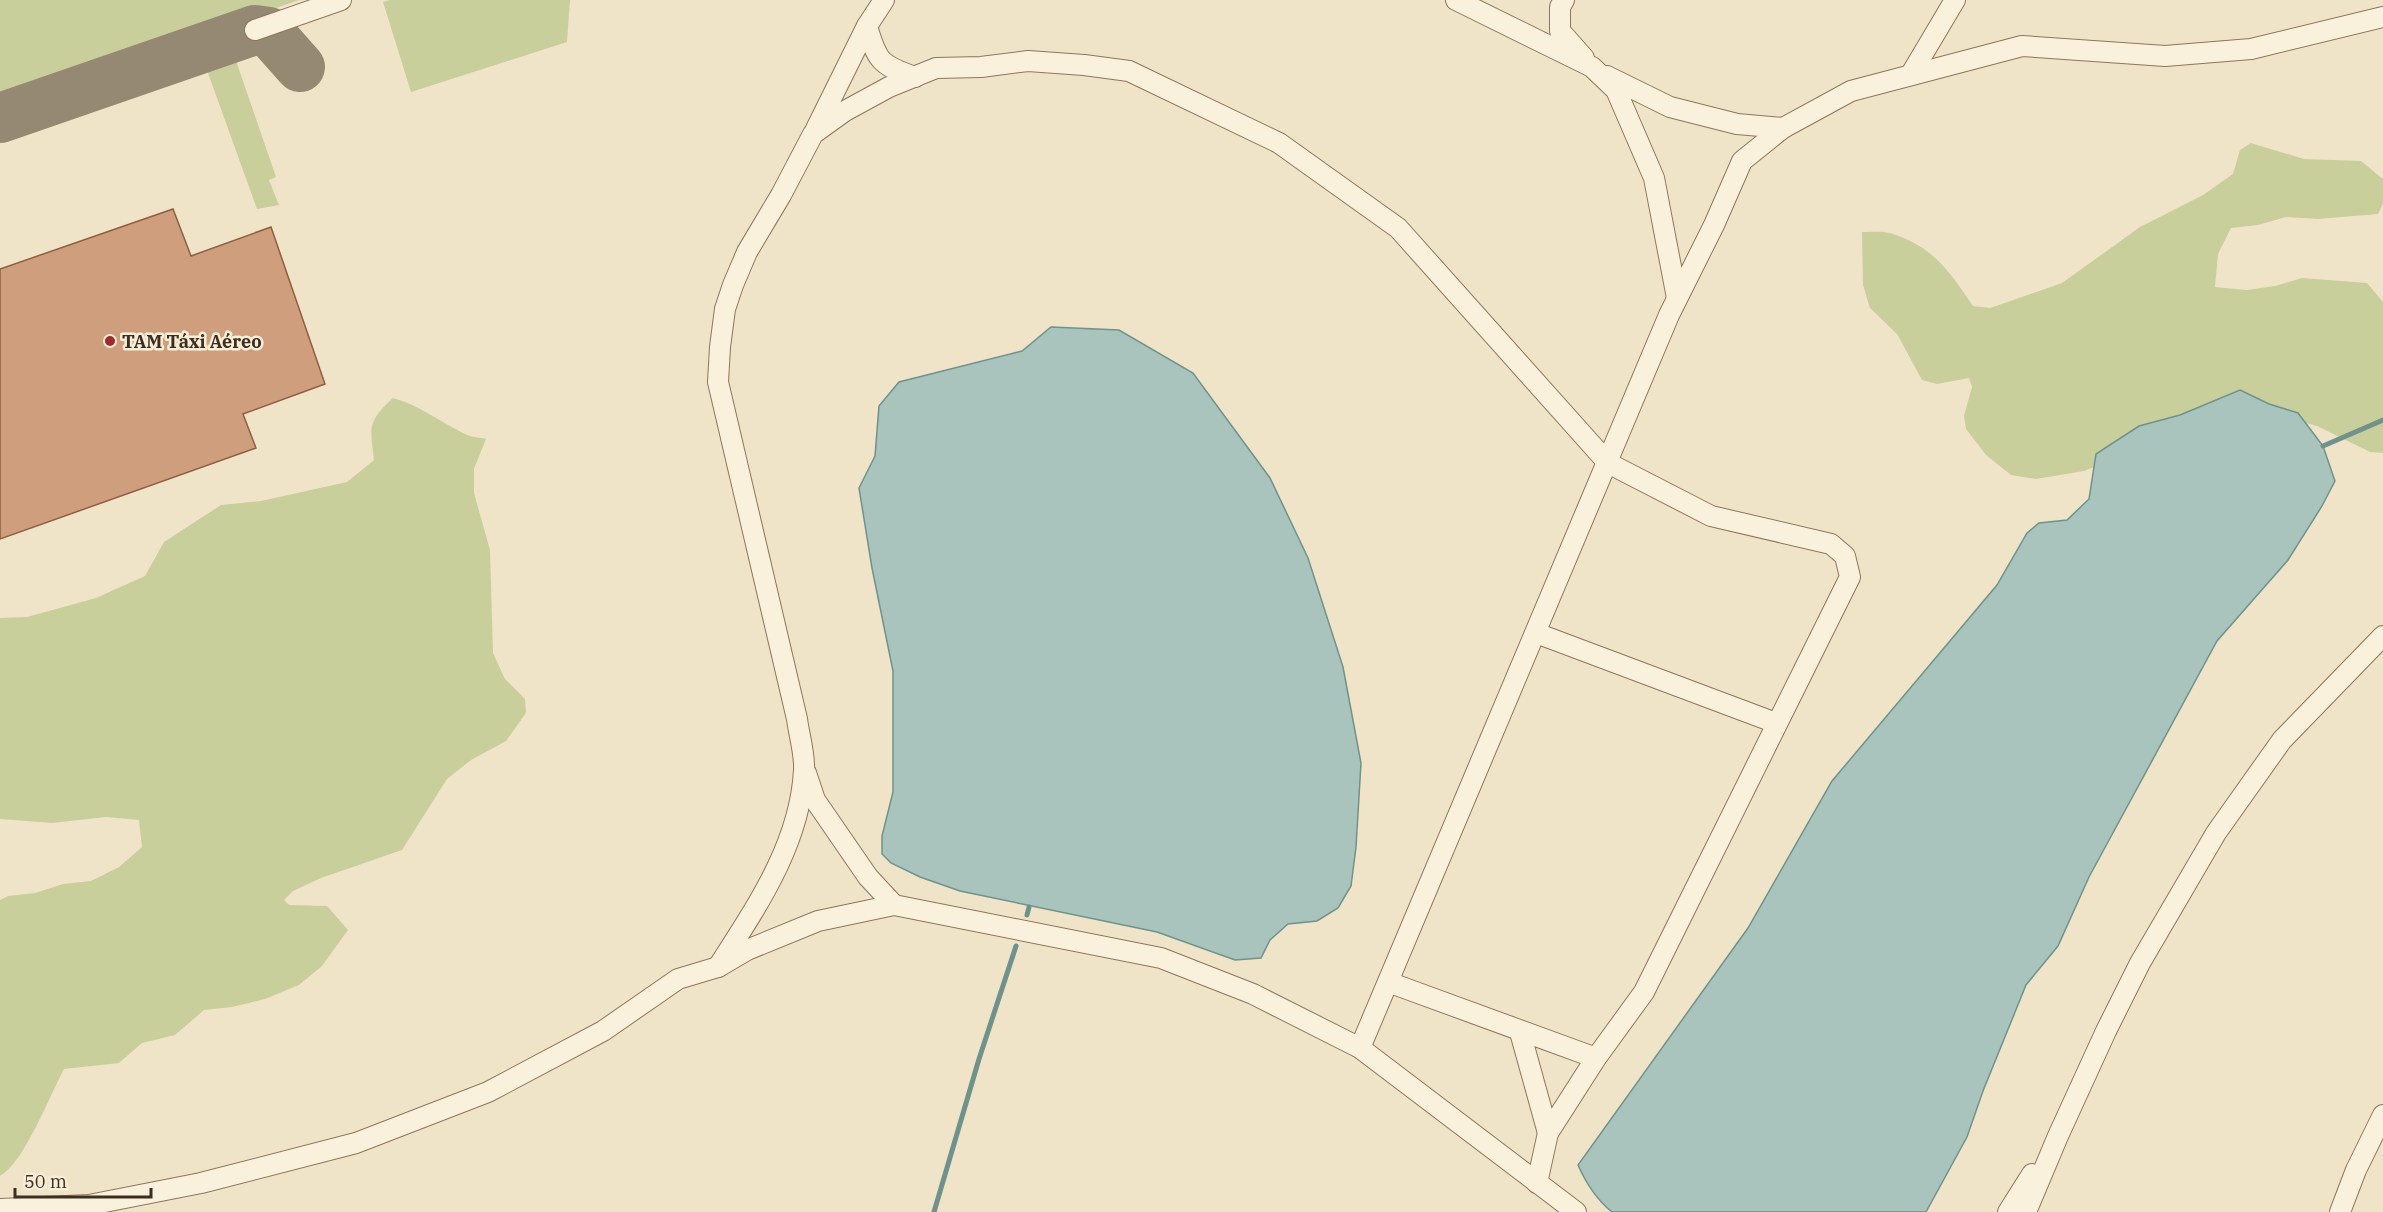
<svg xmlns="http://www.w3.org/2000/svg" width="2383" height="1212" font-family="'IBM Plex Serif',serif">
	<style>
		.green { fill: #c9cf9b }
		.water { fill: #a9c4bc; stroke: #6f938a; stroke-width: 1.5 }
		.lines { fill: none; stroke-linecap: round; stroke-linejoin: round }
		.stream { stroke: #6f938a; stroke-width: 5 }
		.taxiway { stroke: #968974; stroke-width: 50 }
		.building { fill: #cf9f7d; stroke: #8d5f41; stroke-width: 1.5 }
		.minor-casing { stroke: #8d765c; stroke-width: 22 }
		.minor { stroke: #faf1dc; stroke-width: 20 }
		.poi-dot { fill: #9e2a2b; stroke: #f7eed8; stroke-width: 2 }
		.labels { text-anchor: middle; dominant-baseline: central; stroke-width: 5; stroke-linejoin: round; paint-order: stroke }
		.poi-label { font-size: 18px; font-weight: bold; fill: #3d2e20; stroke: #f7eed8; text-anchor: start }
	</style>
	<rect width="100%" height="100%" fill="#f0e4c8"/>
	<!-- green -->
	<g class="green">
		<polygon points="0,0 299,0 0,105"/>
		<polygon points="390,0 570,0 567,42 411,92 383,2"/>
		<polygon points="233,52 276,177 269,180 279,205 257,209 204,62"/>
		<path d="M2251 143 2304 159 2361 161 2383 179V204L2378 214 2318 219 2286 217 2258 225 2231 228 2218 254 2215 287 2247 290 2275 286 2302 278 2367 283 2383 302V453L2370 452 2317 426 2264 411 2153 445 2084 471 2036 479 2011 475 1986 455 1966 429 1964 416 1972 387 1969 378 1937 384 1922 380 1897 334 1870 308 1863 285 1862 232C1870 232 1882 231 1890 233 1933 246 1949 271 1973 306L1990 308 2062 283 2140 227 2203 195 2233 174 2240 150Z"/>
		<path d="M393 398C419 405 439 421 463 433 469 437 478 437 486 439L474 469V493L490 550 493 653 505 679 525 699 526 713 506 741 471 760 447 779 402 850 321 878 293 891 284 900 289 905 327 906 348 930 322 966 299 985 265 999 232 1007 204 1010 175 1035 142 1043 119 1063 64 1069C50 1095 24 1163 0 1176V900L8 896 35 893 63 884 91 881 119 867 142 847 139 820 106 817 52 823 0 819V618L27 617 96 598 145 576 164 542 221 505 261 501 347 482 374 460C370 427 367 422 393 398Z"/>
	</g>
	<!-- water -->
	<g class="water">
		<polygon points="1051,327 1119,330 1193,373 1270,478 1308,558 1343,667 1361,763 1356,847 1351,886 1338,908 1317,921 1288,924 1270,940 1261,958 1235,960 1157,932 960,891 920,877 891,863 882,854 882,836 893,792 893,671 872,568 859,488 875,456 879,406 899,382 1022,351"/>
		<path d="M2240 390 2269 404 2298 413 2323 446 2335 481 2322 506 2288 560 2217 641 2089 877 2058 946 2026 985 1983 1091 1967 1137 1926 1212H1612C1597 1200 1586 1183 1578 1165L1748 928 1832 781 1997 585 2027 533 2039 523 2067 520 2089 499 2096 454 2139 426 2180 415Z"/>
	</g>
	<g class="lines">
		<!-- stream -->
		<g class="stream">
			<polyline points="2323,446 2383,420"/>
			<polyline points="1027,915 1029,907"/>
			<polyline points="934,1212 979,1059 1016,946"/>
		</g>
		<!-- taxiway -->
		<polyline class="taxiway" points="0,118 255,30 269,32 300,67"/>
	</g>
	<!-- building -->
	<polygon class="building" points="173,209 191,256 271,227 325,384 243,414 256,448 0,539 0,269"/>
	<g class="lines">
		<!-- minor casing -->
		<g class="minor-casing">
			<g id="minor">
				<polyline points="1456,0 1592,67 1616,90 1654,178 1677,298"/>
				<polyline points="1564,0 1560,7 1560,31 1584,58"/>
				<path d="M867 26C877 61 880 65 915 77"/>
				<polyline points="255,30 341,0"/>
				<polyline points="1911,74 1955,0"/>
				<polyline points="1607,76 1670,107 1737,124 1783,128"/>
				<polyline points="816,129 867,26 884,0"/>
				<polyline points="1536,633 1776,723"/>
				<polyline points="806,773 815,800 868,877 894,905"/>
				<path d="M718 967C757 906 800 844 804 770 805 754 799 735 797 719L718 382 720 347 725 309 733 285 747 252 781 195 813 134 845 111 889 87 936 68 981 67 1028 61 1084 65 1129 71 1279 143 1398 228 1608 463 1711 516 1831 544 1845 556 1850 577 1644 992 1596 1058 1548 1133 1537 1183"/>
				<polyline points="1388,982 1596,1058"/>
				<polyline points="1520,1032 1548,1133"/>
				<polyline points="1360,1048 1669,315 1714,225 1742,161 1783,128 1851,91 2022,46 2165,56 2251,49 2383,17"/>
				<polyline points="0,1209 89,1205 201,1183 356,1143 488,1092 603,1031 678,979 718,967 747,950 818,921 894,905 1161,958 1253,994 1360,1048 1576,1212"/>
				<polyline points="2008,1212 2032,1174"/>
				<polyline points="2026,1212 2058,1136 2106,1031 2140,963 2216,833 2282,740 2383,636"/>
				<polyline points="2340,1212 2356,1170 2383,1115"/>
			</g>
		</g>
		<!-- minor -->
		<use href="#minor" class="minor"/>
	</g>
	<!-- markers -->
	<circle class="poi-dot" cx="110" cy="341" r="6"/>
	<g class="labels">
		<!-- poi labels -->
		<g class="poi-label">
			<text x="122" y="341">TAM Táxi Aéreo</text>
		</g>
	</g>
	<!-- scale -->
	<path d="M15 1188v9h136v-9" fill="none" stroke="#3d2e20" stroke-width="3"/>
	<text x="24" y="1188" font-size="18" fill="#3d2e20" stroke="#f7eed8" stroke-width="4.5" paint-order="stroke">50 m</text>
</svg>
